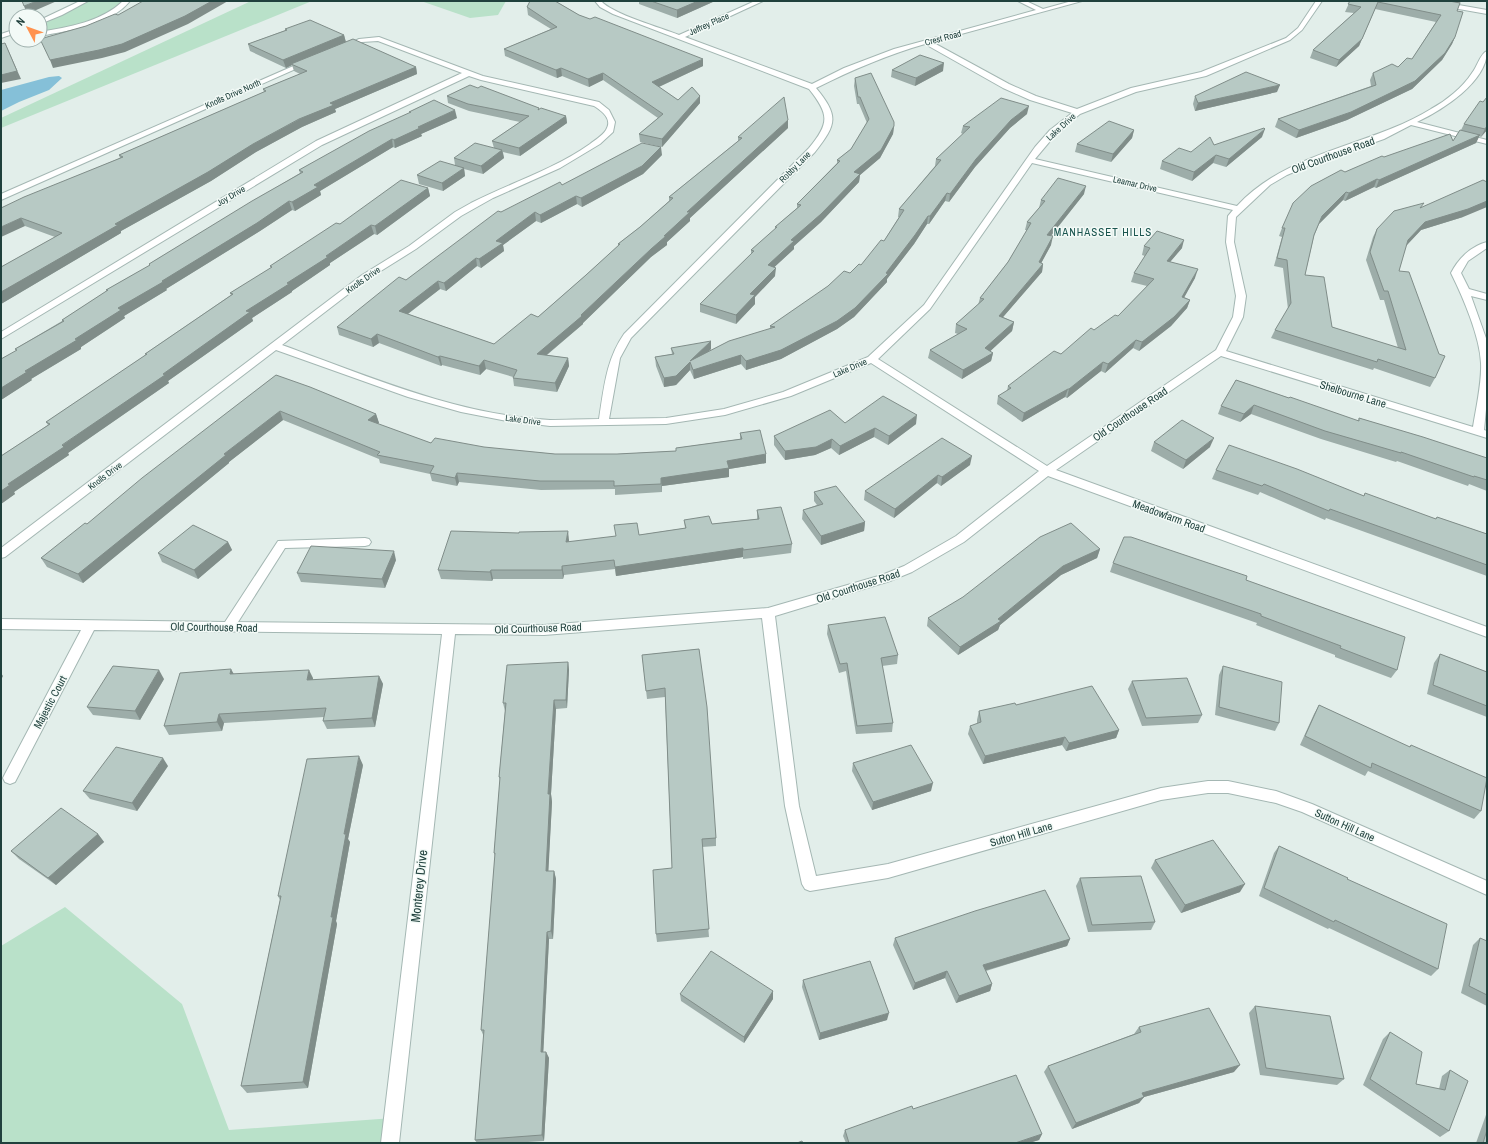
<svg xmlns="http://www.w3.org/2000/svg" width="1488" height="1144" font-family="'Archivo Narrow',sans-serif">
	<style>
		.green { fill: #b9e1c9 }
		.water { fill: #85c0d8 }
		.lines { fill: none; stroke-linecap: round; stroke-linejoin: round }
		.minor-casing { stroke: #a4b7b3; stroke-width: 2 }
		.minor { fill: #fff; fill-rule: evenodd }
		.wall { fill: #9dada9 }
		.shaded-wall { fill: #808d89 }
		.building { fill: #b7c9c4; stroke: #808d89 }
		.labels { text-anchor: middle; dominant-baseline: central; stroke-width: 3; stroke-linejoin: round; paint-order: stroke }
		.far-street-label { font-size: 9px; fill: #20413d; stroke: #f3faf7 }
		.street-label { font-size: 11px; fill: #20413d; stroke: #f3faf7 }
		.far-quarter-label { font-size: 11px; letter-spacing: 1px; fill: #1a554f; stroke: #f3faf7 }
		.near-street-label { font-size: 13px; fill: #20413d; stroke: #f3faf7 }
	</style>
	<rect width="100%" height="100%" fill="#e2eeea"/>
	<!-- green -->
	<g class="green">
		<polygon points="85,1 127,1 97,20 40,34 40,22"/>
		<polygon points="251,1 312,1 1,128 1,118"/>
		<polygon points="421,1 506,1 498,15 470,18"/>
		<polygon points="65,907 182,1004 229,1130 393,1118 390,1143 1,1143 1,946"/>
	</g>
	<!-- water -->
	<polygon class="water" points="59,76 62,78 49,90 19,102 1,111 1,90 49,77"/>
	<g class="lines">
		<!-- minor casing -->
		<g class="minor-casing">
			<g id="minor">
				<polygon points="80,1 88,1 62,15 40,24 40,20"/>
				<path d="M123 1H130C109 26 70 30 40 36V32C69 27 101 22 123 1Z"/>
				<path d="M595 1H601C612 14 662 28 679 35L755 1H763L685 37 812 84 844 68 894 49 1036 10 1018 1H1026L1043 9 1072 1H1082L932 42 1009 84 1036 96 1077 109 1131 88 1201 72 1286 38 1298 28 1316 1H1322L1302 30 1290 40 1206 76 1136 92 1080 114 1056 134 1035 159 1237 206C1287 151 1369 147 1431 109 1446 101 1463 87 1472 73 1477 67 1480 54 1487 51 1487 82 1442 110 1417 122L1487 140V144L1411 125 1384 139 1310 165 1287 175 1270 185 1236 217 1234 242 1246 296 1243 317 1226 351 1473 427C1476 408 1482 382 1481 363 1480 337 1463 297 1451 273 1458 259 1471 246 1487 242V248L1468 261 1461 273 1469 289 1487 294V300L1471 296 1487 341V399L1484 430 1487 431V438L1221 356 1056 470 1487 627V637L1048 476 964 542 912 572 890 581 775 616 799 806 816 876 888 864 1161 788 1208 781H1228L1276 791 1312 804 1487 881V895L1302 812 1276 803 1228 793H1208L1161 800 888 878 810 891 805 889 802 884 785 806 762 618 544 635 455 634 399 1143H381L442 634 94 630 15 782 10 784 5 782 3 778 5 774 81 630 1 629V619L225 622 278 541 365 538 369 539 371 542 369 545 365 546 285 548 238 622 544 625 768 608 882 575 904 566 956 536 1039 471 871 363 791 396 725 415 666 424 550 426 507 421 461 412 408 397 276 350 5 557 1 558V548L362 275 409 246 455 212 471 203C510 183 553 170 590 144 595 140 602 136 606 130 613 119 602 111 594 106L481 80 469 76 322 145 1 339V332L316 141 462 73 378 41 362 42 343 50 340 48 359 39 379 37 483 76 599 102 609 110 615 122 613 132 600 144 560 168 493 198 461 216 416 249 368 279 282 345C368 376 457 415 550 420 566 420 582 419 599 419 604 388 606 360 624 334L809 148C830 123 829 114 809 89L613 14 600 7ZM925 44 1003 88 1030 100 1072 113 1050 130 1035 147 924 305 868 357 783 392 724 409 666 418 609 419 620 358 631 338 815 152C837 124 839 116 816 88 852 70 887 55 925 44ZM1032 163 1233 210 1228 216 1226 242 1236 296 1233 317 1216 350 1047 466 878 359 930 309Z"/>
				<polygon points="1422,1 1436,1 1487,10 1487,14 1425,3"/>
				<polygon points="16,29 16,33 1,38 1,34"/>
				<polygon points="307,60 311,62 309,63 1,200 1,194"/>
			</g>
		</g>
		<!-- minor -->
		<use href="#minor" class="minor"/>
	</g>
	<!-- wall -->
	<g class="wall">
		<polygon points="639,1 715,1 677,18 639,4"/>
		<polygon points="1350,1 1461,1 1457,11 1455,37 1452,44 1442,60 1412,89 1347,120 1296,138 1275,127 1278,119 1371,86 1370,80 1373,73 1398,67 1412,59 1436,22 1375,9 1359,46 1336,67 1310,58 1313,50 1354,13 1345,12"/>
		<polygon points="557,2 579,15 703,66 659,87 678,100 700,103 662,147 640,142 639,134 658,118 603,80 589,87 562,76 557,78 505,56 504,49 551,29 528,15 527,7"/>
		<polygon points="285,29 344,35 346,42 416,67 417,74 335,109 336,112 302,127 256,152 211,181 121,231 121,233 1,304 1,267 55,237 25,226 1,208 120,158 119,155 264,92 263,89 300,74 294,71 292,65 286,68 250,51 248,44 286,30"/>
		<polygon points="892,70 943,71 915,86 891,77"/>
		<polygon points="855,78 894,126 893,134 880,158 860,175 859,182 821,222 794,246 794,249 774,267 775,276 755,297 755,304 736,324 700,312 700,304 751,254 751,250 775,229 775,227 797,208 797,204 837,163 837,160 851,149 867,123 859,104 857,104 854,86"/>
		<polygon points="478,88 539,108 539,110 566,116 567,123 520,156 503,152 504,158 483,174 464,169 465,176 443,191 419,184 417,175 455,165 454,158 494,148 492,141 520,122 469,111 448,103 447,96"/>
		<polygon points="1277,92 1195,111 1193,104 1195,96"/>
		<polygon points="1487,97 1487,130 1481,137 1479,136 1476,143 1376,188 1374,187 1345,201 1343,200 1319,224 1314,236 1305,275 1332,327 1398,348 1384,300 1380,300 1366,260 1373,237 1377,229 1422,207 1463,217 1421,230 1406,246 1399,271 1435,378 1430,387 1374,368 1373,370 1271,338 1275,330 1288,309 1283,268 1274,266 1282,237 1279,236 1282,228 1345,172 1384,157 1453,141 1461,130 1464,124 1483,102"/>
		<polygon points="409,112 457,118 421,134 422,136 395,148 393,147 320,191 321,195 295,211 292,210 260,231 166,289 167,290 124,316 125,318 81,347 81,349 31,379 32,380 1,400 16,350 15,349 62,321 62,320 107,291 106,290 149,266 149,264 300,173 299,170 410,113"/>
		<polygon points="1027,114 1010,128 975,167 949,202 945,201 929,224 927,224 914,244 887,279 887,282 854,317 837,329 781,359 746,370 741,364 694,379 690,370 676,385 664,387 656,366 655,357 672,354 671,348 711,349 708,352 770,329 770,326 850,273 861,265 884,241 899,217 898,217 899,209 935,166 936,159 963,134 961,133 963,126"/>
		<polygon points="788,128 690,218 690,221 667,242 667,245 651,257 583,323 583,324 547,355 568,358 569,366 557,392 514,386 513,378 513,377 486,369 480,375 442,365 441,366 379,343 373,347 339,335 337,327 406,280 501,212 562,185 662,155 643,174 582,207 577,204 541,223 536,221 503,245 504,251 481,268 477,266 446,291 440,289 408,314 494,344 538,317 586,275 618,246 618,244 640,227 669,201 669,197 738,141 738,137"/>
		<polygon points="1134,130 1132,138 1111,162 1075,152 1077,144"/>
		<polygon points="1262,137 1226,167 1213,163 1192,181 1160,169 1162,161 1191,152 1214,145"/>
		<polygon points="428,188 430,196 377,235 374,234 330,263 330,265 292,291 292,292 252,318 253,321 168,381 169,383 68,453 69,455 14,492 15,494 1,504 1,456 48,425 46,422 146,355 145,354 231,295 230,293 271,268 270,266 340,224"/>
		<polygon points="1084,194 1051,236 1051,245 1041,263 1043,264 1042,272 1003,317 1014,322 1012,331 990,351 993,353 991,361 962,379 928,358 930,350 958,334 955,333 956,324 978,305 980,298 1008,262 1027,230 1025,230 1027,222 1039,208 1041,200"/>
		<polygon points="1144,246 1182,248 1170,262 1195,278 1184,297 1190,300 1187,308 1171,326 1139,351 1133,348 1105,373 1101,371 1067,398 1065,397 1022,422 997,404 998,396 1007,391 1008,386 1061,354 1094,330 1118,316 1147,286 1131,282 1134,273 1145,256 1142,255"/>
		<polygon points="276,375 376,414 379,423 377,424 431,443 555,454 617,454 676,451 676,448 740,439 740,433 766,463 729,469 729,477 662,486 662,492 615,495 615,489 541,490 459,482 457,486 432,481 430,474 380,463 379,459 283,420 229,462 229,463 83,583 47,567 41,558 87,524"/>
		<polygon points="1236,380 1358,421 1359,418 1487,458 1487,491 1469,484 1468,486 1397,461 1396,462 1321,439 1251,414 1240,422 1218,414 1221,406"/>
		<polygon points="845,423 916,424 888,445 874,437 839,455 831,448 815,455 785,460 774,445 774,436"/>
		<polygon points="1154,442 1210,447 1183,469 1151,451"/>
		<polygon points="970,465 941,486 937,483 894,518 864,500 865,491"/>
		<polygon points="1216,470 1364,496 1436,519 1437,517 1487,534 1487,576 1326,518 1325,520 1260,492 1258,495 1212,479"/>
		<polygon points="814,492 865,522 864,531 821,545 802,519 803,510 817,505 814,501"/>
		<polygon points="757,510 792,544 791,553 743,559 743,557 616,576 615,569 564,575 563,579 493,579 492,581 441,579 438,570 569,540 569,542 639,535 685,528 684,520 712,524 757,519"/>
		<polygon points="228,542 232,550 198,579 162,562 158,553"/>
		<polygon points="1100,549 1097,558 1061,575 1000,625 998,630 958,655 927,626 928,618"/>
		<polygon points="396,560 385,588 301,582 297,573"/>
		<polygon points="1113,563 1246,580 1397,670 1391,678 1335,657 1335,655 1256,625 1257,623 1110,572"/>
		<polygon points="828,625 898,655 897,664 882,666 893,723 892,732 856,734 846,671 839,673 827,634"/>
		<polygon points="699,649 716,838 716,846 702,847 709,937 657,942 656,934 672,868 665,697 647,699 642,655"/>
		<polygon points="1440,654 1487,672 1487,717 1427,694 1434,663"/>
		<polygon points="568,662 569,670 567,708 556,709 551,794 552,802 548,871 554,871 556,879 553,939 549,939 543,1052 546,1052 549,1058 544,1141 512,1143 477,1143 475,1140 484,1037 481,1030 495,856 494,853 500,780 499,777 505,711 503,703"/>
		<polygon points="1223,666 1279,723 1275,731 1215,715 1219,675"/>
		<polygon points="234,674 313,678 313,680 379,676 383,684 375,727 327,729 323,721 324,717 224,723 222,731 169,735 164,726"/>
		<polygon points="164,679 140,720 93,715 87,707"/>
		<polygon points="1132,681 1202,715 1198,723 1142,726 1128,689"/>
		<polygon points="1016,705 1119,730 1116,738 1066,751 1062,745 983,764 968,734 970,726 977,724 977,720 979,711"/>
		<polygon points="1319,705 1409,747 1411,745 1481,811 1474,819 1368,771 1365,776 1300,745 1314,714"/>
		<polygon points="853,763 931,791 872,810 852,771"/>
		<polygon points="363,765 348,839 350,842 336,921 337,924 308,1088 247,1093 241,1086 280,900 278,896"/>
		<polygon points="168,766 137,811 90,799 83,791"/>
		<polygon points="98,834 104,842 56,885 19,859 11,851"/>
		<polygon points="1279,846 1347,879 1438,969 1431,976 1329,928 1328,929 1259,896 1274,853"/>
		<polygon points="1155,860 1240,892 1181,913 1151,868"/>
		<polygon points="1080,878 1155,922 1151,930 1088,932 1076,886"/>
		<polygon points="895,938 1070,939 1067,946 986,971 992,984 990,991 956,1003 945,978 913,990 893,945"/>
		<polygon points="1480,938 1487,941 1487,1006 1461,993 1473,945"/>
		<polygon points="803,980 887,1020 819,1040 802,987"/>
		<polygon points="773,991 773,999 744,1043 681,1001 680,994"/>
		<polygon points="1255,1006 1344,1079 1337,1085 1260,1075 1249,1013"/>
		<polygon points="1139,1027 1234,1072 1144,1097 1139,1103 1072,1129 1044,1072 1048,1066 1134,1034"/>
		<polygon points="1390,1032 1416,1084 1439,1089 1442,1076 1450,1070 1449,1131 1440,1137 1363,1085 1383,1039"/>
		<polygon points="913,1109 1042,1134 1039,1140 1029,1143 846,1143 843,1136 845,1130"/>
		<polygon points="1487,1112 1487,1143 1476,1143"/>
	</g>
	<!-- shaded-wall -->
	<g class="shaded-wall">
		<polygon points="37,1 57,1 27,14 24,6"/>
		<polygon points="212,1 228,1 188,24 125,52 102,58 53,68 50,60"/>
		<polygon points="698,1 715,1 677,18 677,10"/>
		<polygon points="1378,2 1359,46 1336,67 1339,60"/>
		<polygon points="344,35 346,43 291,64 292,65 286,68 283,60"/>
		<polygon points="1455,37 1452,44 1442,60 1412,89 1347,120 1296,138 1299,130 1351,112"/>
		<polygon points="5,43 21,79 1,83 1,75"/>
		<polygon points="703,59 703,66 652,90 652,82"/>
		<polygon points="944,63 943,71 915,86 916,78"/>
		<polygon points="416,67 417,74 335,109 336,112 302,127 256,152 211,181 121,231 121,233 1,304 1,292 115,224 253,144 330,103"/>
		<polygon points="561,68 562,76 557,78 556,70"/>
		<polygon points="603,73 603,80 589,87 588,79"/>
		<polygon points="1280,85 1277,92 1195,111 1198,103"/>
		<polygon points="700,96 700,103 662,147 662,139"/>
		<polygon points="1029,106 1027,114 1010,128 975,167 949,202 950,194 976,159 1011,120"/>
		<polygon points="455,110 457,118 421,134 422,136 395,148 394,140 418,127"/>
		<polygon points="566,116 567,123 520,156 519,148"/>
		<polygon points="788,120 788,128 690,218 690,221 667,242 667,245 651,257 583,323 583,324 538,362 537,354 581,315 651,249 687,212"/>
		<polygon points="894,126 893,134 880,158 860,175 859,182 821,222 794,246 794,249 767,274 768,265 854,172"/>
		<polygon points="1487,126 1487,130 1481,137 1485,129"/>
		<polygon points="1265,129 1262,137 1226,167 1229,159"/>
		<polygon points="1134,130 1132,138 1111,162 1113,154"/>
		<polygon points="1480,135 1476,143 1376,188 1379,180"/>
		<polygon points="392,139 393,147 320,191 321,195 295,211 292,202 314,185"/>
		<polygon points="661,147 662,155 643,174 582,207 581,198"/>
		<polygon points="502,150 504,158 483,174 481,166"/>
		<polygon points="1216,155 1213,163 1192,181 1194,172"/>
		<polygon points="464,168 465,176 443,191 442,183"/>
		<polygon points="1377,179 1374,187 1345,201 1349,193"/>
		<polygon points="1086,186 1084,194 1045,243 1047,235"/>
		<polygon points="428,188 430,196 377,235 375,226"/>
		<polygon points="1346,192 1343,200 1319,224 1322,216"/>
		<polygon points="947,193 945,201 929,224 930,216"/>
		<polygon points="576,196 577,204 541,223 540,215"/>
		<polygon points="289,201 292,210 260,231 166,289 167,290 124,316 125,318 81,347 81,349 31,379 32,380 1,400 1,388 25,371 75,339 118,308"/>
		<polygon points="1487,201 1487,207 1463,217 1421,230 1404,248 1408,240 1425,222"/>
		<polygon points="535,212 536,221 503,245 504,251 481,268 479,259 496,241"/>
		<polygon points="928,216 927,224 914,244 887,279 887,282 854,317 837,329 781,359 746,370 746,361 886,273"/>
		<polygon points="21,218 25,226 1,237 1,227"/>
		<polygon points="371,225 374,234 330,263 330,265 292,291 292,292 252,318 253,321 168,381 169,383 68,453 69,455 14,492 15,494 1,504 1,491 8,484 163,374 246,311"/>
		<polygon points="1053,236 1051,245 1037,271 1039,262"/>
		<polygon points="1184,240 1182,248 1164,269 1167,261"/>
		<polygon points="476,258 477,266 446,291 444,283"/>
		<polygon points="1043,264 1042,272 997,324 999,316"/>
		<polygon points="776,268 775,276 755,297 755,304 736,324 736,315 750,294"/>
		<polygon points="1198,269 1195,278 1180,305 1182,297"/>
		<polygon points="438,281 440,289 401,319 399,311"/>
		<polygon points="1190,300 1187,308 1171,326 1139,351 1142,342"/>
		<polygon points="1014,322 1012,331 984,357 985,348"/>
		<polygon points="377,334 379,343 373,347 371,339"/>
		<polygon points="1136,340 1133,348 1105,373 1108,364"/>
		<polygon points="711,341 711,349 692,368 690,361"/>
		<polygon points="993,353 991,361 962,379 963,370"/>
		<polygon points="741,355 741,364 694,379 693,370"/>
		<polygon points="440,356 442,365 441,366 438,357"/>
		<polygon points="568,358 569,366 557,392 555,383"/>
		<polygon points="484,360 486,369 480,375 479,366"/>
		<polygon points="690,362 690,370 676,385 664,387 664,378"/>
		<polygon points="1103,362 1101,371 1067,398 1069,389"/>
		<polygon points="1068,389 1065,397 1022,422 1024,413"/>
		<polygon points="1254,405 1251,414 1240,422 1244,414"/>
		<polygon points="280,411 283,420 229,462 229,463 83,583 78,574 224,454"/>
		<polygon points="376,414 379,423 371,429 368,420"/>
		<polygon points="917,415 916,424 888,445 889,436"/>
		<polygon points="875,428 874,437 839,455 840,446"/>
		<polygon points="1214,438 1210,447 1183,469 1186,460"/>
		<polygon points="832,439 831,448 815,455 785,460 785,451"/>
		<polygon points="766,454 766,463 729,469 729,477 662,486 662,492 661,478 727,461"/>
		<polygon points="972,456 970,465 941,486 942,477"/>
		<polygon points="457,473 459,482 457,486 455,478"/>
		<polygon points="938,475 937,483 894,518 895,509"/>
		<polygon points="865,522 864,531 821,545 821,536"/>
		<polygon points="568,531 569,540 567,551 566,542"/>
		<polygon points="228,542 232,550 198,579 194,570"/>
		<polygon points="743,548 743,557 616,576 615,567"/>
		<polygon points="1100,549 1097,558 1061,575 1000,625 998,630 958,655 960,647 998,619 1063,566"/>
		<polygon points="394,551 396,560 385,588 382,579"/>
		<polygon points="562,566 564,575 563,579 562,570"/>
		<polygon points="491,570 493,579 492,581 490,572"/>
		<polygon points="568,662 569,670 567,708 566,700"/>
		<polygon points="231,669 236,678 230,674"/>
		<polygon points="159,670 164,679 140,720 135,711"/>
		<polygon points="309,670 313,678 311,688 307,680"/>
		<polygon points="1,673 3,676 1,680"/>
		<polygon points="379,676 383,684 375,727 372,718"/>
		<polygon points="554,700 556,709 551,794 552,802 548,879 546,871 548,794"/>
		<polygon points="219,714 224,723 222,731 217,722"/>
		<polygon points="1119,730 1116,738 1066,751 1069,743"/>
		<polygon points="1065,737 1062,745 983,764 985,756"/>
		<polygon points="359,756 363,765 348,839 350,842 336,921 337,924 308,1088 303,1082 331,917 344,834"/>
		<polygon points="163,758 168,766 137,811 132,803"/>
		<polygon points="933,783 931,791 872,810 873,802"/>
		<polygon points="98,834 104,842 56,885 48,878"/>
		<polygon points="554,871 556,879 553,939 551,931"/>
		<polygon points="1245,884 1240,892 1181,913 1185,905"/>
		<polygon points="547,932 549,939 543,1059 541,1052"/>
		<polygon points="1070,939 1067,946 980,972 983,965"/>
		<polygon points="947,971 945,978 913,990 915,983"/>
		<polygon points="992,984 990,991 956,1003 959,996"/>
		<polygon points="773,991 773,999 744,1043 744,1037"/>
		<polygon points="889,1013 887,1020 819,1040 820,1033"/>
		<polygon points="546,1052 549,1058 544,1141 542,1135"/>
		<polygon points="1240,1065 1234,1072 1144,1097 1139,1103 1072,1129 1076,1123 1142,1093"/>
		<polygon points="1042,1134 1039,1140 1029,1143 1015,1143"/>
	</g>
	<!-- building -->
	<g class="building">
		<polygon points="22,1 37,1 24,6"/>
		<polygon points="143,1 212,1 185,16 122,44 99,50 50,60 40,39 86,26 115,14 118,15"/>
		<polygon points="530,1 555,1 579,15 590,19 595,17 703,59 652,82 678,100 692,87 700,96 662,139 639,134 663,114 603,73 588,79 561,68 556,70 504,49 557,27 527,7"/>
		<polygon points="651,1 698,1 677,10"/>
		<polygon points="1350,1 1449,1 1460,3 1457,11 1463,12 1455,37 1445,53 1415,81 1351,112 1299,130 1278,119 1376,85 1373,73 1392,64 1398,67 1407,58 1412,59 1441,15 1378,2 1362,39 1339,60 1313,50 1361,7 1348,4"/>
		<polygon points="310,20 344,35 283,60 248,44 287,30 285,29"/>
		<polygon points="353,39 416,67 330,103 334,105 299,119 253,144 208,172 115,224 118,225 1,292 1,267 62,233 21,218 1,227 1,208 24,197 123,157 119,155 266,91 263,89 307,71 291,64"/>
		<polygon points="5,43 17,71 1,75 1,44"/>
		<polygon points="920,55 944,63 916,78 892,70"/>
		<polygon points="1246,72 1280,85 1198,103 1195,96"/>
		<polygon points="871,73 894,122 894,126 881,150 854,172 860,174 821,214 791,240 794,241 768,265 776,268 750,294 755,295 736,315 700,304 754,251 751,250 777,227 775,227 801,205 797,204 840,161 837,160 851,149 869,119 860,97 858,97 855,78"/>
		<polygon points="470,85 478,88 481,86 539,108 538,110 541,108 566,116 519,148 492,141 529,116 468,104 447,96"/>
		<polygon points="784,97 788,120 687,212 690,212 664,236 666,236 651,249 581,315 582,316 537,354 568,358 555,383 513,378 517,370 484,360 479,366 440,356 438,357 377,334 371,339 337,327 399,277 406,280 498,211 501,212 560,182 562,185 642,143 661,147 642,166 581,198 576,196 540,215 535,212 496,241 503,243 479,259 476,258 444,283 438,281 399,311 494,344 531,314 538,317 586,275 620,244 618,244 640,227 673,198 669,197 742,138 738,137"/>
		<polygon points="1487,97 1487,126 1485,129 1464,124 1480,101 1483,102"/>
		<polygon points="1001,98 1029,106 1011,120 976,159 950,194 947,193 930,216 928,216 915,235 886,273 888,274 855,308 837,321 781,350 746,361 741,355 693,370 690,362 676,376 664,378 655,357 674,354 671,348 711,341 690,361 729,341 775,327 770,326 828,286 844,271 850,273 859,264 861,265 881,240 884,241 904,210 899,209 941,160 936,159 970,127 963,126"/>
		<polygon points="434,100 455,110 418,127 420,128 394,140 392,139 314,185 318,187 292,202 289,201 257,223 162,281 163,282 118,308 121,310 75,339 77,340 25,371 27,372 1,388 1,359 17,350 15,349 64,321 62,320 108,290 106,290 150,265 149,264 252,201 303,172 299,170 369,131 411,112 409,112"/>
		<polygon points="1109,121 1134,130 1113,154 1077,144"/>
		<polygon points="1264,128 1265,129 1229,159 1216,155 1194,172 1162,161 1179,148 1191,152 1210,137 1214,145"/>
		<polygon points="1460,130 1480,135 1379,180 1377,179 1349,193 1346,192 1322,216 1314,235 1305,275 1324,277 1332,327 1406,350 1388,291 1384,291 1370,252 1377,229 1394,211 1424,203 1420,208 1483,180 1487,182 1487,201 1468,209 1425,222 1408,240 1399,271 1409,272 1439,354 1445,356 1435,378 1378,359 1377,362 1275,330 1291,303 1287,260 1277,258 1285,228 1282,228 1293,203 1311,186 1341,170 1345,172 1382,156 1384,157 1450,134 1453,141"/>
		<polygon points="475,143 502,150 481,166 454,158"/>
		<polygon points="440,161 464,168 442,183 417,175"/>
		<polygon points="1058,178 1086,186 1047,235 1053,236 1039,262 1043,264 999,316 1014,322 985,348 993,353 963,370 930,350 967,329 956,324 984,299 980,298 1008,262 1031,223 1027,222 1045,201 1041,200"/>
		<polygon points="401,180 428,188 375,226 371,225 326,256 328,257 287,283 289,284 246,311 250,312 163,374 165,375 62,445 64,447 8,484 10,485 1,491 1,456 50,424 46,422 147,354 145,354 233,294 230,293 272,267 270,266 336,223 340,224"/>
		<polygon points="1157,231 1184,240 1167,261 1198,269 1182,297 1190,300 1174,317 1142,342 1136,340 1108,364 1103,362 1069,389 1068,389 1024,413 998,396 1011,388 1008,386 1054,351 1061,354 1091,328 1094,330 1115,315 1118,316 1154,279 1134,273 1150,248 1144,246"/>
		<polygon points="276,375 310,387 376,414 368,420 431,443 435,438 484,447 555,454 617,454 676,451 676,448 742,439 740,433 760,430 766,454 727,461 729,468 661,478 661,484 614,486 614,481 540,481 457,473 455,478 430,473 434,466 377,455 380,452 280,411 224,454 226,455 78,574 41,558 85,523 87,524 142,478"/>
		<polygon points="1236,380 1289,398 1290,397 1359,421 1359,418 1423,437 1487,458 1487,480 1474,476 1474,477 1401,452 1401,453 1325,431 1254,405 1244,414 1221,406"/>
		<polygon points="883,396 917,415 889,436 875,428 840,446 832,439 816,447 785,451 774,436 830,410 845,423"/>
		<polygon points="1182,420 1214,438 1186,460 1154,442"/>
		<polygon points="942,438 972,456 942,477 938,475 895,509 865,491"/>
		<polygon points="1229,445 1297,469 1364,496 1365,493 1436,519 1437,517 1487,534 1487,565 1330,509 1329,511 1264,484 1262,486 1216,470"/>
		<polygon points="836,486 865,522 821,536 803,510 823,504 814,492"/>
		<polygon points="781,507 792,544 743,550 743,548 615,567 614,560 562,566 562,570 491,570 490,572 438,570 451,531 519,533 519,532 568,531 566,542 616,536 614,525 637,523 639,535 686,528 684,520 709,516 712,524 759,519 757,510"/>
		<polygon points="1071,523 1100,549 1063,566 998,619 1001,621 960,647 928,618 963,597 1040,537"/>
		<polygon points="193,525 228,542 194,570 158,553"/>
		<polygon points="1124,537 1131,537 1247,576 1246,580 1405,637 1397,670 1340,648 1341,646 1261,616 1261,614 1113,563"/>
		<polygon points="311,546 394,551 382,579 297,573"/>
		<polygon points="885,617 898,655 881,658 893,723 857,726 847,663 840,664 828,625"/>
		<polygon points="699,649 707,707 716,838 702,839 709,929 656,934 653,870 672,868 665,688 646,691 642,655"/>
		<polygon points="1440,654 1487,672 1487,706 1433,685"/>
		<polygon points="568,662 566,700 554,700 548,794 550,794 546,871 554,871 551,931 547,932 541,1052 546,1052 542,1135 475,1140 484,1030 481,1030 495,853 494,853 500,777 499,777 506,703 503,703 507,665"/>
		<polygon points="113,666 159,670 135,711 87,707"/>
		<polygon points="1223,666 1282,682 1279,723 1219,707"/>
		<polygon points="231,669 230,674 309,670 307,680 379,676 372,718 323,721 326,708 219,714 217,722 164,726 180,673"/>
		<polygon points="1187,678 1202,715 1146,718 1132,681"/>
		<polygon points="1092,686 1119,730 1069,743 1065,737 985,756 970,726 981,722 979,711 1015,703 1016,705"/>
		<polygon points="1319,705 1410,747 1411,745 1487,778 1481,811 1372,763 1371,768 1305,736"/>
		<polygon points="911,745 933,783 873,802 853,763"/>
		<polygon points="116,747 163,758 132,803 83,791"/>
		<polygon points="359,756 344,834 346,834 331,917 333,917 303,1082 241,1086 281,896 278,896 307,759"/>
		<polygon points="61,808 98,834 48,878 11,851"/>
		<polygon points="1213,840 1245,884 1185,905 1155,860"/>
		<polygon points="1279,846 1348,878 1347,879 1447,924 1438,969 1335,920 1334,922 1264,888"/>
		<polygon points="1141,876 1155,922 1092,925 1080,878"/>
		<polygon points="1045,890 1070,939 983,965 992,984 959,996 947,971 915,983 895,938 975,911"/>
		<polygon points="1480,938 1487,941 1487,995 1469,986"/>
		<polygon points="711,951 773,991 744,1037 680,994"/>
		<polygon points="870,961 889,1013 820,1033 803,980"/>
		<polygon points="1255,1006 1330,1016 1344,1079 1266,1068"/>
		<polygon points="1209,1008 1240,1065 1142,1093 1144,1097 1076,1123 1048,1066 1141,1032 1139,1027"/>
		<polygon points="1390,1032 1422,1052 1416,1084 1445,1090 1450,1070 1468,1081 1449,1131 1370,1079"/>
		<polygon points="1016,1075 1042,1134 1015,1143 849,1143 845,1130 912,1106 913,1109"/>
		<polygon points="1487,1130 1487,1143 1483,1143"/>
		<polygon points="802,1141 803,1143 797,1143"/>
	</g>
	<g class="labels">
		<!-- far-street labels -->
		<g class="far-street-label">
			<text transform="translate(709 24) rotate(-24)">Jeffrey Place</text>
			<text transform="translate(943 38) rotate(-15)">Crest Road</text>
			<text transform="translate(233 94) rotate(-24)">Knolls Drive North</text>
			<text transform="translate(1061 127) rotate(-42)">Lake Drive</text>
			<text transform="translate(795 167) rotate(-45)">Robby Lane</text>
			<text transform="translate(1135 184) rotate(13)">Leamar Drive</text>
			<text transform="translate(231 196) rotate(-31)">Joy Drive</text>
			<text transform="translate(363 280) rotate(-35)">Knolls Drive</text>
			<text transform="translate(850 368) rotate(-23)">Lake Drive</text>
			<text transform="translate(523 420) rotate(7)">Lake Drive</text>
			<text transform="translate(105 476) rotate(-37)">Knolls Drive</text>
		</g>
		<!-- street labels -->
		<g class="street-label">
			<text transform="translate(1333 155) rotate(-20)">Old Courthouse Road</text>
			<text transform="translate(1353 394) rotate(17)">Shelbourne Lane</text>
			<text transform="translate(1130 414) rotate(-34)">Old Courthouse Road</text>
			<text transform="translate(1169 516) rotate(20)">Meadowfarm Road</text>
			<text transform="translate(858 586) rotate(-18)">Old Courthouse Road</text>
			<text transform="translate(214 627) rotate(1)">Old Courthouse Road</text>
			<text transform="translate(538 628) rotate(-2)">Old Courthouse Road</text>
			<text transform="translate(50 702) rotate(-62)">Majestic Court</text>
			<text transform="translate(1345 825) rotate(24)">Sutton Hill Lane</text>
			<text transform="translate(1021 834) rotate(-16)">Sutton Hill Lane</text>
		</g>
		<!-- far-quarter labels -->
		<g class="far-quarter-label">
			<text x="1103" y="232">MANHASSET HILLS</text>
		</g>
		<!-- near-street labels -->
		<g class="near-street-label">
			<text transform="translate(419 886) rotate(-84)">Monterey Drive</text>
		</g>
	</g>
	<!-- border -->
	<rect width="1488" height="1144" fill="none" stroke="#20413d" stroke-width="4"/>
	<!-- north arrow -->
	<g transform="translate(28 28) rotate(311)"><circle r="19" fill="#f3faf7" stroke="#9fb0ad"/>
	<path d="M0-3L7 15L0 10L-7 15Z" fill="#ff924f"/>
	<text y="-6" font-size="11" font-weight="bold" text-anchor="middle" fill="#20413d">N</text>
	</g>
</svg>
